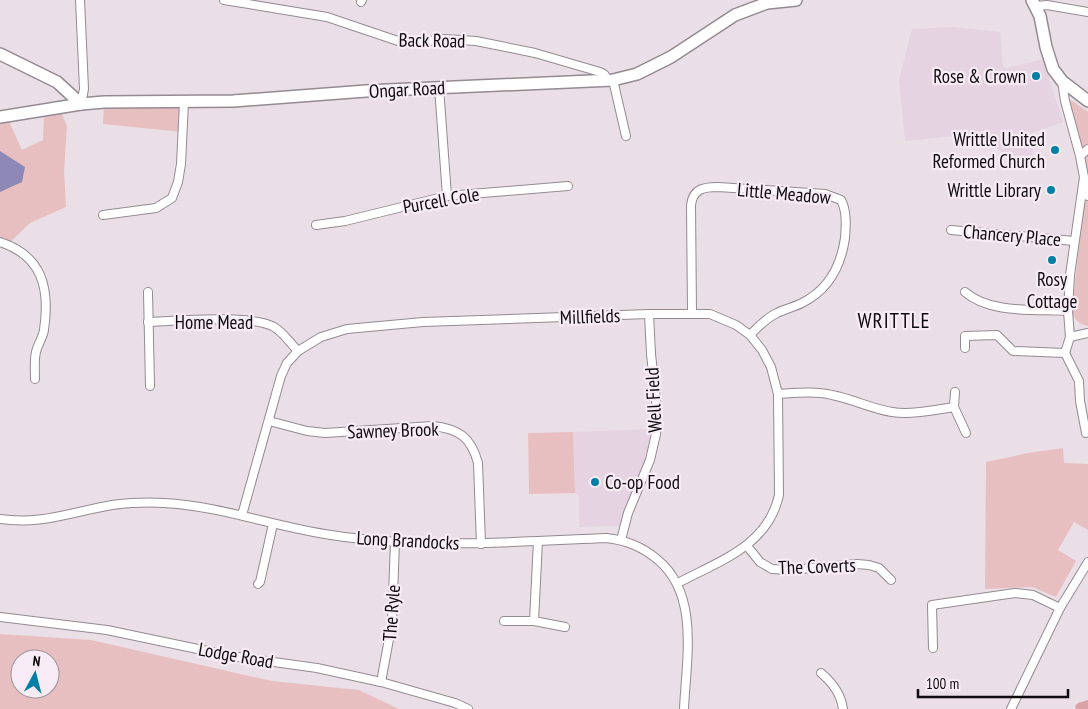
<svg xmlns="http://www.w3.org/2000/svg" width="1088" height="709" font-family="'PT Sans Narrow',sans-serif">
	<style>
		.built { fill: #e5d3e1 }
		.green { fill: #e8bfc1; fill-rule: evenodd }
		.forest { fill: #dba2a6 }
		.water { fill: #8e88b6 }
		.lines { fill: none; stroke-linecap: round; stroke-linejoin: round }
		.street-casing { stroke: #948a92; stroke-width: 10 }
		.secondary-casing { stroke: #948a92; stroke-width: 14 }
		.street { stroke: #fff; stroke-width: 8 }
		.secondary { stroke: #fff; stroke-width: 11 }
		.poi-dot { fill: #007fa4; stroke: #f7ecf5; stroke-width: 2 }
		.labels { text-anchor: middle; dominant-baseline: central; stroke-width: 4.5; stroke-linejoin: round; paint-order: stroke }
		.street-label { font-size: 19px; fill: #0e0a0d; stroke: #f7ecf5 }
		.poi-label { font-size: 19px; fill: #0e0a0d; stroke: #f7ecf5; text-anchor: end }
		.quarter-label { font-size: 21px; letter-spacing: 1px; fill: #0e0a0d; stroke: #f7ecf5 }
	</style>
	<rect width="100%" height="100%" fill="#eadfe7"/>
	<!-- built -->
	<g class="built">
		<polygon points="952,27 1000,32 1003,67 1007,68 1043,59 1063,122 1032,133 1033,159 1014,159 985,141 964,135 905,141 899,80 912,29"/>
		<polygon points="654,429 648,458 620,526 579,527 579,496 575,493 573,432"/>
	</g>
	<!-- green -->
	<g class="green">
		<polygon points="1071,100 1088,112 1088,172 1070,103"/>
		<polygon points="104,102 184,102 182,132 103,124"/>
		<polygon points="61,112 67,126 64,171 66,207 30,223 8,244 0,240 0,122 9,121 22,150 43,140 44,115"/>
		<path d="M1088 199V326C1079 324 1074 320 1072 311L1084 200Z"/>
		<polygon points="573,432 575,493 529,494 528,433"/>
		<polygon points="1063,448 1064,463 1088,464 1088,530 1074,522 1058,550 1076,561 1056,597 1032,587 985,589 986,462 1028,453"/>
		<path d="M0 634 91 640 272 681 359 690 399 709H0ZM20 659H50V689H20Z"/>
	</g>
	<!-- forest -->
	<polygon class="forest" points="1088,700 1088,709 1076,709 1075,706 1078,703"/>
	<!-- water -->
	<polygon class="water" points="0,151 25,167 22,182 0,192"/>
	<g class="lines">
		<!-- street casing -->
		<g class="street-casing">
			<g id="street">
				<polyline points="80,0 84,89 81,104"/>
				<polyline points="224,0 327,17 398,41 412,43 445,39 476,41 535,53 600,72 604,74 608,80"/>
				<polyline points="361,2 362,0"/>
				<polyline points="1036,6 1047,5 1088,12"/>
				<polyline points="613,80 626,136"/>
				<polyline points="439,87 447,196"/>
				<polyline points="1080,156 1088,149"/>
				<polyline points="1085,182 1088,196"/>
				<polyline points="103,215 156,208 172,198 178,182 181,164 184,102"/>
				<polyline points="316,225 345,221 447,196 568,186"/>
				<polyline points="951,230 1074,241"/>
				<path d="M0 242C43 256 50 289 44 330 43 337 38 344 36 352 34 360 35 371 35 379"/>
				<polyline points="148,292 150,386"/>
				<path d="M965 292C990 314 1035 309 1068 311"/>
				<path d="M692 313 691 205C693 189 703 187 718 187L825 194 841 200C847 211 846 225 845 238 841 266 828 290 802 303 794 307 785 309 777 313 766 318 758 327 750 335"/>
				<path d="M148 322C175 321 253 314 274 327 283 332 290 343 298 351"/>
				<polyline points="1070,337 1088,333"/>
				<polyline points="965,348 965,336 997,335 1013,351 1065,353 1070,337 1068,311 1070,275 1084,177 1080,156 1065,101 1062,81"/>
				<polyline points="1065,353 1079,381 1080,401 1086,433"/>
				<path d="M778 394C796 393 815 391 832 395 853 399 872 409 892 412 912 415 934 410 954 407L966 433"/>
				<polyline points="954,407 955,392"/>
				<path d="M269 421 307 431 325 433 433 426C459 429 471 437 478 463L481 544"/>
				<path d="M242 515 281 376 287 363 298 351 321 337 347 329 423 322 649 314H710L736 325 750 335 762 350 771 367 778 394 779 495C768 546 719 561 678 583"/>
				<path d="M0 519C42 525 71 512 112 505 129 503 147 502 164 503 221 506 275 527 331 535 422 549 514 542 606 538 626 540 643 547 658 560 700 595 686 661 684 709"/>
				<polyline points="621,540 628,513 650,460 656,434 657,410 651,354 649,314"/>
				<polyline points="538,541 534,621 565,627"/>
				<polyline points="747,546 760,562 772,569 790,570 857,564 869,565 879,568 891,580"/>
				<polyline points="258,584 260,582 273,524"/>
				<polyline points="0,617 107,630 231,656 317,668 381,682 455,703 468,709"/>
				<polyline points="504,621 534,621"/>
				<polyline points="933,648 932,605 1015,593 1033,595 1060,608"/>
				<path d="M821 673C833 683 841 694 843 709"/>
				<polyline points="381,682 392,623 395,542"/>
				<polyline points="1011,709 1060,608 1088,562"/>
			</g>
		</g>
		<!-- secondary casing -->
		<g class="secondary-casing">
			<g id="secondary">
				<polyline points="1032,0 1040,16 1046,47 1053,69 1062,81 1088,101"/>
				<polyline points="0,54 57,82 81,104"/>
				<polyline points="0,117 81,104 104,102 233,101 366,91 613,80 637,74 671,57 735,15 767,3 796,0"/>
			</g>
		</g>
		<!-- street -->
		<use href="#street" class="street"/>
		<!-- secondary -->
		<use href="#secondary" class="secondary"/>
	</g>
	<!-- markers -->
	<g class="poi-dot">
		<circle cx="1036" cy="76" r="5"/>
		<circle cx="1055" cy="150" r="5"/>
		<circle cx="1051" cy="190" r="5"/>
		<circle cx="1052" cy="260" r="5"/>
		<circle cx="595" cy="482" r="5"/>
	</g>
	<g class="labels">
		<!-- street labels -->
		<g class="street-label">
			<text transform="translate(432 40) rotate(1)">Back Road</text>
			<text transform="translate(407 89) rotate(-3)">Ongar Road</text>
			<text transform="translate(784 193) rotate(5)">Little Meadow</text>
			<text transform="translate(441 200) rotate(-10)">Purcell Cole</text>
			<text transform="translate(1012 235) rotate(5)">Chancery Place</text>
			<text transform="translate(590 316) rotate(-2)">Millfields</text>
			<text x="214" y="322">Home Mead</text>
			<text transform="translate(653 400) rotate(-93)">Well Field</text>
			<text transform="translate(393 430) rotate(-2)">Sawney Brook</text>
			<text transform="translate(408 540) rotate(3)">Long Brandocks</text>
			<text transform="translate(817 566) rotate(-2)">The Coverts</text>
			<text transform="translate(391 613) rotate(-86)">The Ryle</text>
			<text transform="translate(236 655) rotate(10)">Lodge Road</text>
		</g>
		<!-- poi labels -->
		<g class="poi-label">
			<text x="1026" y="76">Rose &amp; Crown</text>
			<text x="1045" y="139">Writtle United<tspan x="1045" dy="22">Reformed Church</tspan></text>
			<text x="1041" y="190">Writtle Library</text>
			<text x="1052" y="279" text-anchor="middle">Rosy<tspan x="1052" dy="22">Cottage</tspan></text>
			<text x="605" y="482" text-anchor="start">Co-op Food</text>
		</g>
		<!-- quarter labels -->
		<g class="quarter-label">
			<text x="894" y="320">WRITTLE</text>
		</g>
	</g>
	<!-- north arrow -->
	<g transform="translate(35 674) rotate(7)"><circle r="24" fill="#f7ecf5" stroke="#9a9298"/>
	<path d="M0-4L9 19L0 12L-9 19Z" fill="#007fa4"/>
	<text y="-8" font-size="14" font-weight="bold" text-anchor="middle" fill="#0e0a0d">N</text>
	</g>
	<!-- scale -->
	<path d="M918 689v8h150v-8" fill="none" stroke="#0e0a0d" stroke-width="2.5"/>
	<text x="926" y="689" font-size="15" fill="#0e0a0d" stroke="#f7ecf5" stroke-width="4" paint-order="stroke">100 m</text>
</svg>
